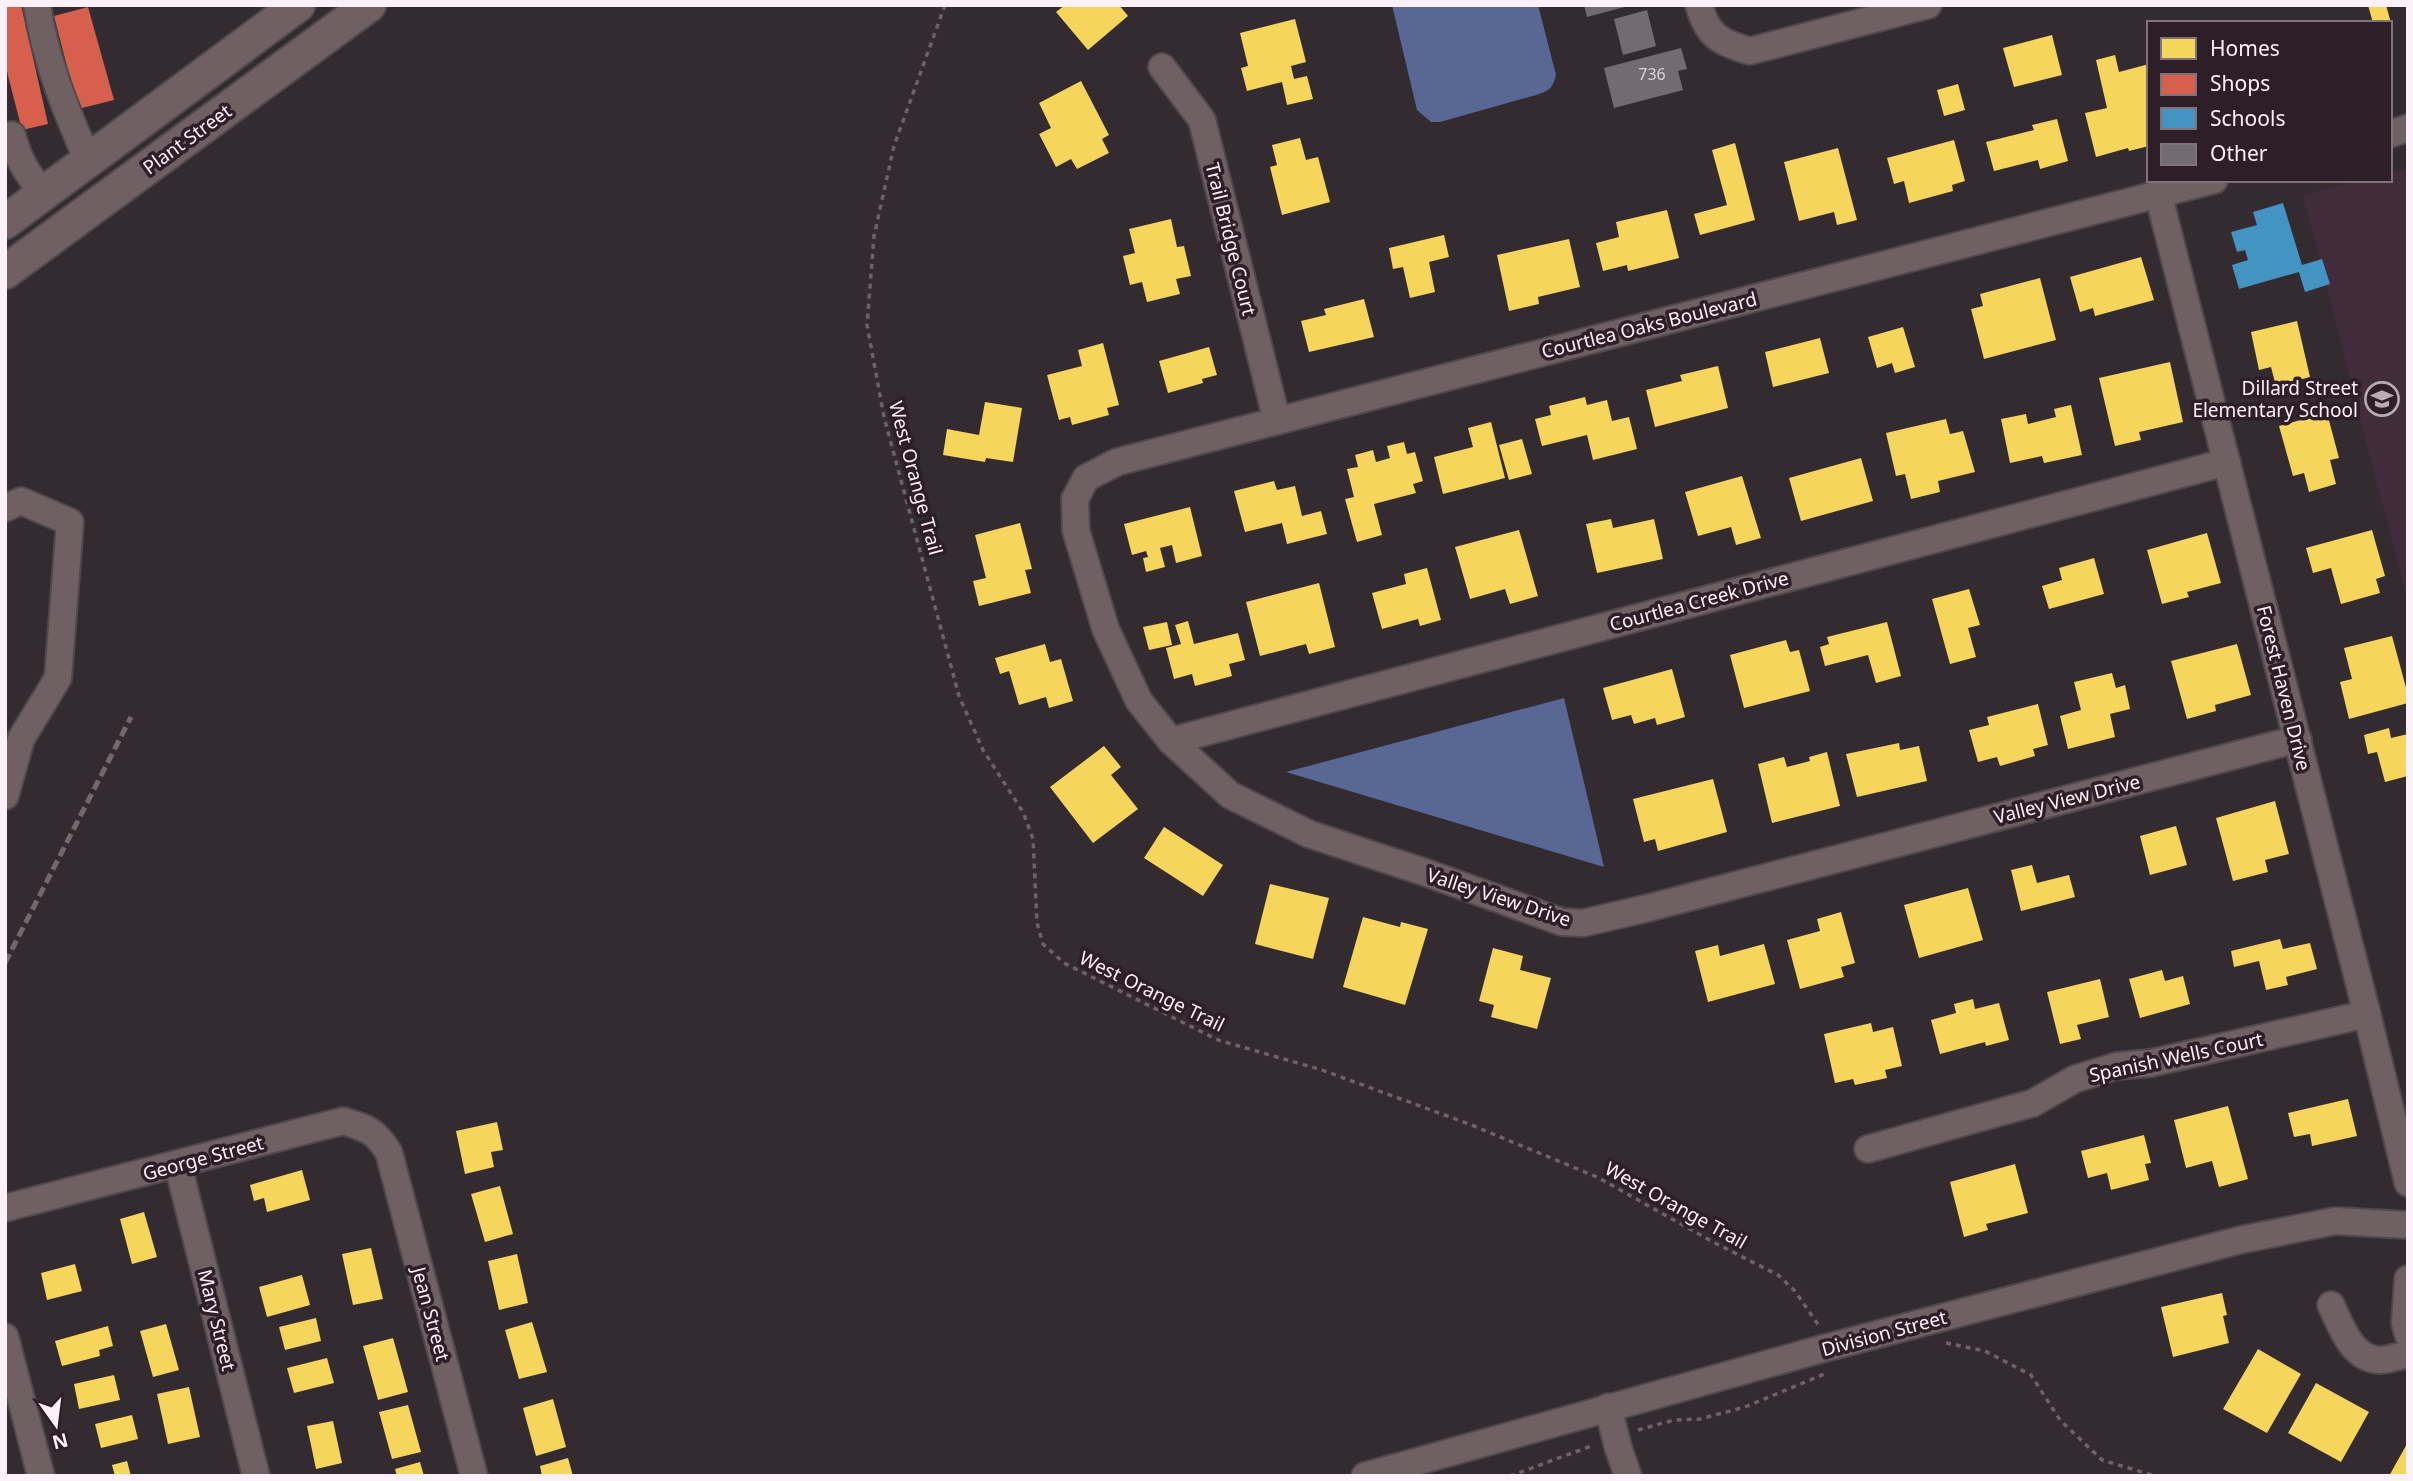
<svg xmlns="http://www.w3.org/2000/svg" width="2413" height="1481" font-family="'Noto Sans',sans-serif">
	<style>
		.built { fill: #402c3a }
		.water { fill: #596794 }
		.homes { fill: #f6d55c }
		.shops { fill: #d6604d }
		.schools { fill: #4393c3 }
		.building { fill: #726c72 }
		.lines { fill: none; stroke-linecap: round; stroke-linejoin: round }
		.minor-casing { stroke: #4f484c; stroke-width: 30 }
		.major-casing { stroke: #4f484c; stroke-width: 37 }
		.path { stroke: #6e6266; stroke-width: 3.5; stroke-dasharray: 5 5; stroke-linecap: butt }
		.minor { stroke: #6f6163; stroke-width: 26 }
		.major { stroke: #706064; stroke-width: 33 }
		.rail { stroke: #74686c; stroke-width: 5; stroke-dasharray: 10 5; stroke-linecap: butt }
		.labels { text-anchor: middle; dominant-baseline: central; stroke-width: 7; stroke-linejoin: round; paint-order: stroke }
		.number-label { font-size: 16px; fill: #dad0d6 }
		.street-label { font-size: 19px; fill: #fcf1f8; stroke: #2d1e28 }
		.poi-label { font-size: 19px; fill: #fcf1f8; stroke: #2d1e28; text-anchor: end }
	</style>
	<rect width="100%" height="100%" fill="#342b31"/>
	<!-- built -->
	<polygon class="built" points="2408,168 2408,603 2303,195 2361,180 2390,180 2390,173"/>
	<!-- water -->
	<g class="water">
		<path d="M1392 5H1538L1556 75C1553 88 1549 91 1536 95L1440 122H1431L1417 110Z"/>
		<polygon points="1564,698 1604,867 1286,772"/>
	</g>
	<!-- homes -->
	<g class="homes">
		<polygon points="1065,5 1119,5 1128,16 1088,50 1056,12"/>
		<polygon points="2368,5 2386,5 2391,23 2373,23"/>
		<polygon points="1295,19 1306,62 1291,66 1294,79 1307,76 1313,99 1287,105 1282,82 1247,91 1241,68 1248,66 1240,33"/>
		<polygon points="2052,35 2062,75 2014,87 2003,48"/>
		<polygon points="2115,55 2119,72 2149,64 2149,136 2146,136 2149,146 2129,151 2128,148 2096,157 2085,113 2107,108 2096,60"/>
		<polygon points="1081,81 1109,135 1102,139 1109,153 1077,169 1071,159 1056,167 1039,134 1051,128 1039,103"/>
		<polygon points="1958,84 1965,110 1944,116 1937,90"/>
		<polygon points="2057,119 2068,161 2040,169 2038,160 1994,171 1986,142 2034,130 2032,125"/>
		<polygon points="1300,138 1306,160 1318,157 1330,202 1282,215 1270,167 1277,165 1272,145"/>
		<polygon points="1954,140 1965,181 1952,185 1953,191 1909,203 1904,181 1894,184 1887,158"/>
		<polygon points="1735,143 1755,220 1700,235 1694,214 1727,205 1712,150"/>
		<polygon points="1838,148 1857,220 1837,225 1834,212 1799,221 1784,162"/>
		<polygon points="1667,210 1679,258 1628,271 1627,265 1603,271 1596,243 1619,237 1616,222"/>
		<polygon points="1171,219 1177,247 1184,246 1191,276 1176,279 1180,294 1147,302 1142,282 1130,285 1123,256 1135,253 1129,229"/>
		<polygon points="1444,235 1449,257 1429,262 1435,292 1410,298 1403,267 1393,269 1389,248"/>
		<polygon points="1569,239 1580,287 1538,297 1539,304 1509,311 1497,255"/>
		<polygon points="2141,257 2154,300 2095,316 2093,308 2080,312 2070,277"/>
		<polygon points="2040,278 2056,340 1984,359 1971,309 1983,306 1980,294"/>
		<polygon points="1364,299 1374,337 1309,352 1301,321 1326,315 1324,309"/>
		<polygon points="2297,321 2310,377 2276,386 2271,367 2259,370 2251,332"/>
		<polygon points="1903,327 1915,367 1895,373 1892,363 1877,368 1868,337"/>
		<polygon points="1820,338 1829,373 1773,387 1765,352"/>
		<polygon points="1103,343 1119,405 1107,408 1109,415 1072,425 1070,417 1059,420 1047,375 1082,366 1078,350"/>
		<polygon points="1209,347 1217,375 1202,379 1203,383 1168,393 1159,361"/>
		<polygon points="2170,362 2183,422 2139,432 2141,440 2115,446 2099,378"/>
		<polygon points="1718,366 1728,408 1655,427 1646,390 1682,381 1680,375"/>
		<polygon points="1585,397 1587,405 1607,400 1612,421 1629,417 1637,449 1593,460 1587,435 1542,446 1535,419 1551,415 1549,406"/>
		<polygon points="985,402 1022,408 1013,462 986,458 985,462 943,455 947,429 979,435"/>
		<polygon points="2071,405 2082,455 2044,463 2042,456 2010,463 2001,419 2026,414 2028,424 2056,417 2054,409"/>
		<polygon points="2327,413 2339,458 2330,460 2336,484 2309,492 2304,473 2293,476 2279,426"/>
		<polygon points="1946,419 1950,434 1963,431 1975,472 1938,481 1940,492 1911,499 1905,474 1896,476 1886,433"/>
		<polygon points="1491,422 1505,478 1443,494 1434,457 1473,447 1468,428"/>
		<polygon points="1522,439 1532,474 1509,480 1499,445"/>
		<polygon points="1404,442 1407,454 1415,452 1423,481 1413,484 1416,493 1374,504 1382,535 1357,542 1345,499 1354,497 1347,469 1358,467 1355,455 1373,450 1376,462 1390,458 1387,446"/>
		<polygon points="1861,458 1873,501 1801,521 1789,478"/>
		<polygon points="1742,476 1761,538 1736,545 1731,527 1698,536 1685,492"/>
		<polygon points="1274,481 1277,490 1295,486 1302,516 1321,511 1327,534 1287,544 1282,523 1245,532 1234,491"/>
		<polygon points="1190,507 1202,556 1176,563 1172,545 1160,548 1165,567 1146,572 1143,558 1148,557 1146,551 1132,555 1124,524"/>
		<polygon points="1611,519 1613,528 1654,519 1663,559 1597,573 1586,524"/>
		<polygon points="1020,523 1032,569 1025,570 1031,593 979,606 973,581 986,578 975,535"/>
		<polygon points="1519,530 1538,596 1510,604 1505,589 1470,599 1455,547"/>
		<polygon points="2372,530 2385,576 2376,579 2380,593 2341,604 2331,568 2313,573 2306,548"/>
		<polygon points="2207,533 2221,583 2187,592 2189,597 2162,604 2147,550"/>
		<polygon points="2094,558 2104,594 2049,609 2042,586 2062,580 2059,568"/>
		<polygon points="1427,568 1441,620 1420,626 1418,619 1382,629 1372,593 1406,584 1404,574"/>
		<polygon points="1319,583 1335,647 1309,654 1306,644 1260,656 1246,602"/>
		<polygon points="1969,589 1980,625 1968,628 1976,657 1950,664 1932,599"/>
		<polygon points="1188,621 1194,644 1238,633 1245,660 1229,664 1232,676 1195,686 1192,674 1174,679 1166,648 1181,644 1175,625"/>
		<polygon points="1167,622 1172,645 1149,650 1143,627"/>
		<polygon points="1887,622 1901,676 1876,683 1868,655 1825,666 1820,647 1829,644 1827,637"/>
		<polygon points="2392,636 2408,695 2408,703 2349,719 2340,682 2352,679 2344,648"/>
		<polygon points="1786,640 1790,652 1799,650 1810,691 1744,708 1730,655"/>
		<polygon points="1045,644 1050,662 1061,659 1073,701 1049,708 1046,697 1019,705 1009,671 1000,674 995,658"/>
		<polygon points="2237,644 2251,695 2215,705 2216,711 2187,719 2171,661"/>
		<polygon points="1672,669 1685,717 1657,725 1655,718 1634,724 1631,715 1612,720 1603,688"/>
		<polygon points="2112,673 2116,688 2125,685 2130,709 2110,714 2115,737 2068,749 2060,716 2081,710 2074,682"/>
		<polygon points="2038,704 2048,745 2033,749 2035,756 2000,766 1997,757 1978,762 1969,730 1989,725 1987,717"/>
		<polygon points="2389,728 2391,738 2408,734 2408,776 2385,782 2377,752 2368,754 2364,735"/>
		<polygon points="1899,743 1900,750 1919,746 1927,781 1857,797 1846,754"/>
		<polygon points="1104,746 1121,767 1111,775 1138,809 1093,843 1050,787"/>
		<polygon points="1827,752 1840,806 1772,823 1758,764 1784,757 1787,767 1810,761 1809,757"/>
		<polygon points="1713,779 1727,832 1658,851 1655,839 1644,842 1633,799"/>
		<polygon points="2275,801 2289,854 2265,860 2268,872 2233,881 2216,818"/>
		<polygon points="2176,826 2187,865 2150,875 2140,836"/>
		<polygon points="1164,827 1223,865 1203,896 1144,858"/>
		<polygon points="2032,865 2037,883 2069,875 2075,897 2021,911 2011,870"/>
		<polygon points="1270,884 1329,898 1313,959 1255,944"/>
		<polygon points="1968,888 1983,940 1919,958 1904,905"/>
		<polygon points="1841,912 1855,963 1841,967 1844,977 1800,989 1787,940 1820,931 1817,919"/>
		<polygon points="1363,917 1400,927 1401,922 1428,929 1405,1005 1343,987"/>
		<polygon points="2280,939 2283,949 2310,943 2317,969 2286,977 2288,985 2266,990 2259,961 2234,967 2231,951"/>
		<polygon points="1764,944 1775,984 1708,1002 1695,951 1718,945 1720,956"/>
		<polygon points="1493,948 1523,956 1520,970 1551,978 1537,1029 1491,1017 1494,1005 1479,1001"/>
		<polygon points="2162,970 2165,981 2183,976 2190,1004 2140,1018 2129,979"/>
		<polygon points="2100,979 2109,1017 2077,1025 2081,1039 2060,1044 2047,992"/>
		<polygon points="1973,999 1975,1009 1999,1003 2009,1040 1986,1046 1985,1042 1940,1054 1931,1020 1956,1013 1954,1004"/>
		<polygon points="1871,1023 1873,1032 1893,1027 1902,1066 1885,1070 1887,1078 1855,1085 1853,1079 1835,1083 1824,1034"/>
		<polygon points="2348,1099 2357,1136 2312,1146 2310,1134 2294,1137 2288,1113"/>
		<polygon points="2228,1106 2248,1179 2219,1187 2212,1161 2186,1168 2174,1120"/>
		<polygon points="497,1122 503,1150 491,1152 494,1167 465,1174 456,1131"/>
		<polygon points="2144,1135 2151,1163 2145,1164 2149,1180 2111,1190 2107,1173 2088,1178 2081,1151"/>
		<polygon points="2015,1164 2028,1213 1986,1224 1988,1230 1964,1237 1950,1182"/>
		<polygon points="302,1170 310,1200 267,1212 264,1198 254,1201 250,1185"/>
		<polygon points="500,1186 513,1234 485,1242 471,1194"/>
		<polygon points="144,1212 157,1257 132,1264 120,1219"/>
		<polygon points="371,1248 383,1299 353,1305 342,1254"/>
		<polygon points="517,1254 528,1303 499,1310 488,1261"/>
		<polygon points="75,1264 82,1291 47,1300 41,1273"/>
		<polygon points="302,1275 310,1305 267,1317 259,1287"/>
		<polygon points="2222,1293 2227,1315 2223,1316 2229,1343 2173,1357 2161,1307"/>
		<polygon points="316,1318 321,1341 285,1350 279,1327"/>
		<polygon points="532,1322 547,1372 519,1379 505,1330"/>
		<polygon points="166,1324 179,1370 153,1377 140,1331"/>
		<polygon points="108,1326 113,1346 99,1350 100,1356 62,1366 55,1341"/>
		<polygon points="393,1338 408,1392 378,1400 363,1346"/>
		<polygon points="2258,1349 2301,1374 2267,1433 2223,1409"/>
		<polygon points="327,1358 334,1383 294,1393 287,1368"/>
		<polygon points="114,1375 120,1400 79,1409 74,1384"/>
		<polygon points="2316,1383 2369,1412 2341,1462 2288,1433"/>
		<polygon points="189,1387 200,1437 168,1444 157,1394"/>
		<polygon points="553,1399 566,1447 536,1456 523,1408"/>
		<polygon points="408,1405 421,1452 392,1459 379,1412"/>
		<polygon points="132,1415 138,1439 101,1448 95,1424"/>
		<polygon points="333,1421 342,1463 316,1469 307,1426"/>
		<polygon points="2408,1442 2408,1476 2389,1476"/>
		<polygon points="568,1458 573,1476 542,1476 540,1466"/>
		<polygon points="127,1461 131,1476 115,1476 112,1465"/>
		<polygon points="420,1462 424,1476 397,1476 395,1469"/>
	</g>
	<!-- shops -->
	<g class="shops">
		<polygon points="5,5 21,5 48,124 22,130 5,64"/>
		<polygon points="88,7 114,100 78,109 54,16"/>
	</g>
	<!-- schools -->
	<polygon class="schools" points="2283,203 2302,265 2322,259 2330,284 2305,292 2299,272 2239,289 2232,265 2248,260 2245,250 2237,252 2231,232 2257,225 2253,212"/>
	<!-- building -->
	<g class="building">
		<polygon points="1584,5 1628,5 1628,6 1587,17"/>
		<polygon points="1647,10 1656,46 1623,55 1614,19"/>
		<polygon points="1681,48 1687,69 1678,71 1683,90 1614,108 1604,68"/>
	</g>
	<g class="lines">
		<!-- minor casing -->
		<g class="minor-casing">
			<g id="minor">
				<path d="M37 5C45 59 66 111 88 160"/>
				<path d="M1699 5C1707 36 1721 43 1750 51L1928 5"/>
				<polyline points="1162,67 1202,120 1277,421"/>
				<polyline points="2390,134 2408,128"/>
				<path d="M12 135C19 161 26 173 44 193"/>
				<polyline points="2214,180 1117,462 1086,478 1075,499 1076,531 1106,630 1139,701 1171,741 1230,795 1309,834 1427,873 1562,922 1583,923 1648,908 2298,739"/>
				<polyline points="2158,193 2367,1014 2408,1183"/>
				<polyline points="5,508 21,501 70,522 58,678 21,739 5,796"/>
				<polyline points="1171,741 2227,462"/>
				<polyline points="1868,1149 2033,1103 2075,1079 2117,1066 2151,1063 2367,1014"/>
				<polyline points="178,1165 256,1476"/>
				<path d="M5 1208 343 1121C367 1128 376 1131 389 1153L474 1476"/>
				<polyline points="2408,1279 2405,1323 2408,1334"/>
				<path d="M2331 1305C2341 1326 2352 1360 2380 1360 2389 1360 2399 1356 2408 1354"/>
				<polyline points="5,1337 41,1476"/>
				<polyline points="1608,1407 1618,1447 1628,1476"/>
				<polyline points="1365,1476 1825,1348 2240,1240 2335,1221 2408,1225"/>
			</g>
		</g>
		<!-- major casing -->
		<g class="major-casing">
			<g id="major">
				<polyline points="5,222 298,5"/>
				<polyline points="5,272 369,5"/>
			</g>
		</g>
		<!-- path -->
		<g class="path">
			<polyline points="945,5 894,146 874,236 867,325 884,417 959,696 983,750 1023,812 1033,839 1037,923 1043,944 1064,963 1218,1040 1322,1070 1469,1124 1597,1177 1713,1242 1778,1275 1795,1291 1819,1326"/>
			<polyline points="1946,1343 1985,1351 2031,1375 2060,1420 2102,1460 2155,1476"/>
			<polyline points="1638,1430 1674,1420 1700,1419 1745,1407 1827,1373"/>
			<polyline points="1510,1476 1594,1445"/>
		</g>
		<!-- minor -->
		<use href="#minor" class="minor"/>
		<!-- major -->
		<use href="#major" class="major"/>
		<!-- rail -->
		<polyline class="rail" points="5,963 131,717"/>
	</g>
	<!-- icons -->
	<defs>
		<g id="school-ring" transform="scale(1.75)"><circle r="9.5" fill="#2d1e28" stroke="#b6acb2" stroke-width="1.5"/><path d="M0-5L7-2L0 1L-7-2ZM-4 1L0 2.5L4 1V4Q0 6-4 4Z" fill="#b6acb2"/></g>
	</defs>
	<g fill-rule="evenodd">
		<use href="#school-ring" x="2382" y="399"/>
	</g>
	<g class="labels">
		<!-- number labels -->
		<g class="number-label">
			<text x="1652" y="74">736</text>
		</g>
		<!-- street labels -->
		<g class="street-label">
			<text transform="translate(187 139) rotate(-36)">Plant Street</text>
			<text transform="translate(1231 239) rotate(76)">Trail Bridge Court</text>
			<text transform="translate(1649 325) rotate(-14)">Courtlea Oaks Boulevard</text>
			<text transform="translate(916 478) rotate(75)">West Orange Trail</text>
			<text transform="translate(1699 601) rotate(-15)">Courtlea Creek Drive</text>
			<text transform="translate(2284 688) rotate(76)">Forest Haven Drive</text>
			<text transform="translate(2067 799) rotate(-14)">Valley View Drive</text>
			<text transform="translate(1499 897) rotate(18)">Valley View Drive</text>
			<text transform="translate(1152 991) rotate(26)">West Orange Trail</text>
			<text transform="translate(2176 1057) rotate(-12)">Spanish Wells Court</text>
			<text transform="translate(203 1158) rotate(-15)">George Street</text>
			<text transform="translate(1676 1205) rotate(29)">West Orange Trail</text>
			<text transform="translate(431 1314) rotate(75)">Jean Street</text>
			<text transform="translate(217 1320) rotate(76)">Mary Street</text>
			<text transform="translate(1884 1333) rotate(-15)">Division Street</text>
		</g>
		<!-- poi labels -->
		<g class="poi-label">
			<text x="2358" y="388">Dillard Street<tspan x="2358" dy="22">Elementary School</tspan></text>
		</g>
	</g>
	<!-- border -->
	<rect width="2413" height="1481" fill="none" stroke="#fcf1f8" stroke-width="14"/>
	<!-- legend -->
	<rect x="2147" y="21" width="245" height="161" fill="#2d1e28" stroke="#80727b" stroke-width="2"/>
	<rect x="2161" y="38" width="35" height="21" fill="#f6d55c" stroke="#80727b" stroke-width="2"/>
	<text x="2210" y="56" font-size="21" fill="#fcf1f8">Homes</text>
	<rect x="2161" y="74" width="35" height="21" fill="#d6604d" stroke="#80727b" stroke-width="2"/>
	<text x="2210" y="91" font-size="21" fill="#fcf1f8">Shops</text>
	<rect x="2161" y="108" width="35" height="21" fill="#4393c3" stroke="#80727b" stroke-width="2"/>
	<text x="2210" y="126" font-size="21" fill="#fcf1f8">Schools</text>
	<rect x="2161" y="144" width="35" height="21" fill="#726c72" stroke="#80727b" stroke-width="2"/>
	<text x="2210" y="161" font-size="21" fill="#fcf1f8">Other</text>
	<!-- north arrow -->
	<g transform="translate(56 1425) rotate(166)" stroke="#2d1e28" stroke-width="5" paint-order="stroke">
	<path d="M0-5L12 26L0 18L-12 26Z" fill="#fcf1f8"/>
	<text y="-10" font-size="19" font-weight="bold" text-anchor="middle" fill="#fcf1f8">N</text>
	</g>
</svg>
